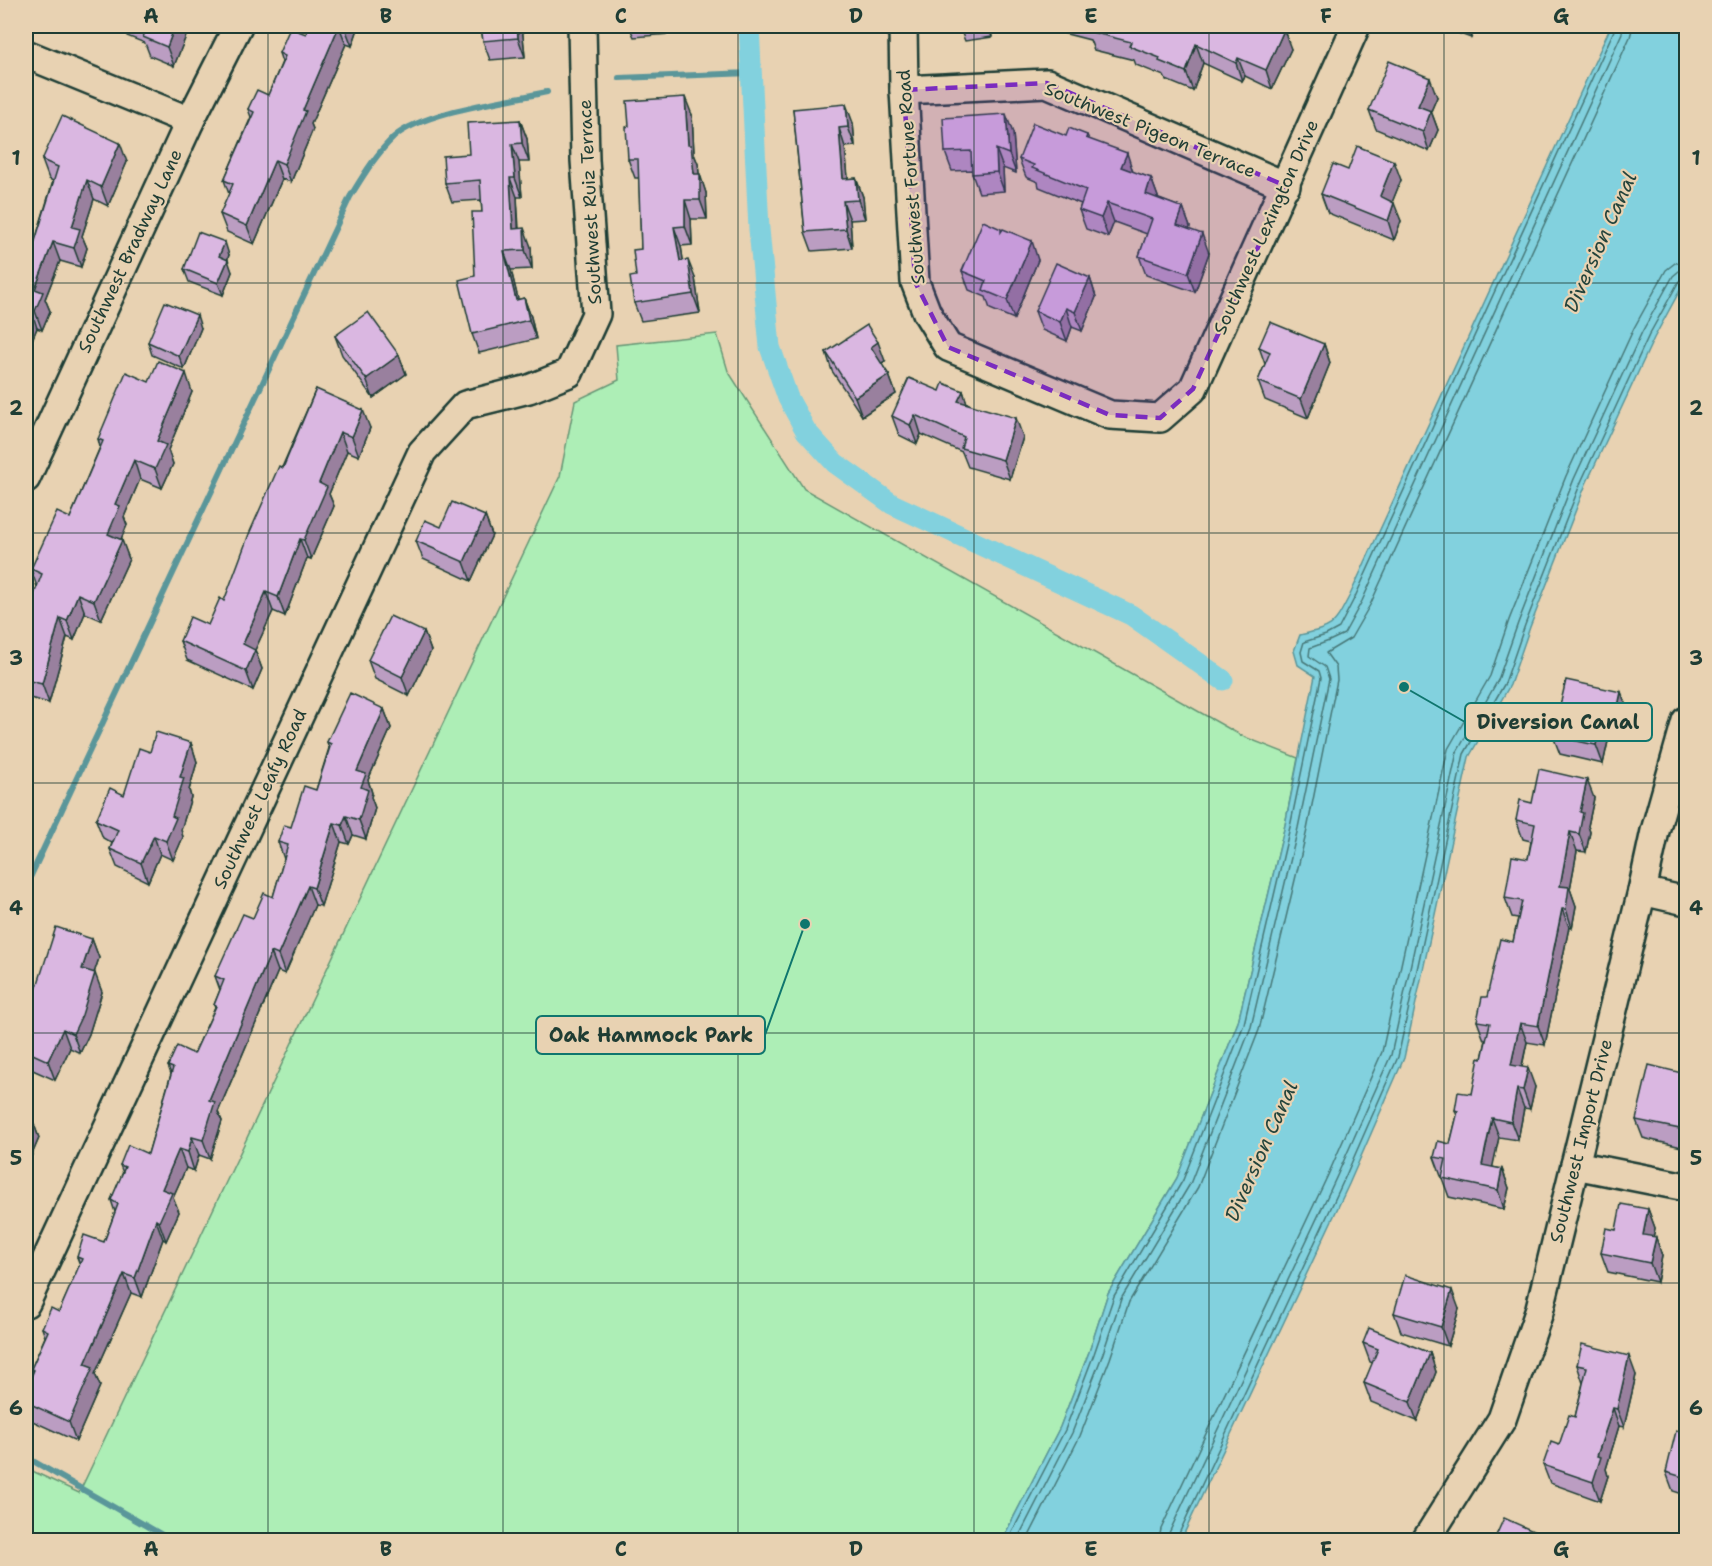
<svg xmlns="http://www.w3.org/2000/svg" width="1712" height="1566" font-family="'Shantell Sans',sans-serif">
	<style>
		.green { fill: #adeeb6; stroke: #669675; stroke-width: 1.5 }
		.water { fill: #82d1de; stroke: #5a969a; stroke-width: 1.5 }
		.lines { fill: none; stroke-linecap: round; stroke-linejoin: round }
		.shore { stroke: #477878; stroke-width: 1.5 }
		.stream { stroke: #5a969a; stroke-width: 6 }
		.canal { stroke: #82d1de; stroke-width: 21 }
		.minor-casing { stroke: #1f3d34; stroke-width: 32 }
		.minor { stroke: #e8d2b2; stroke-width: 27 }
		.wall { fill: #bb9dc2; stroke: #1f3d34; stroke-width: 1.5 }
		.shaded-wall { fill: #99809e; stroke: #1f3d34; stroke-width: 1.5 }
		.building { fill: #dab7e1; stroke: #1f3d34; stroke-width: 1.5 }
		.marked { fill: #7b2cbf; fill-opacity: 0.2; stroke: #7b2cbf; stroke-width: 4.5; stroke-dasharray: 12 8; stroke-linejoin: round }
		.grid { fill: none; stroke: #1f3d34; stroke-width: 1.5; stroke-opacity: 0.55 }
		.labels { text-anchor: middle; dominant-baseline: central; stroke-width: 4.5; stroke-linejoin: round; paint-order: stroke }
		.street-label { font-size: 18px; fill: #1f3d34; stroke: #e8d2b2 }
		.water-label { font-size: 20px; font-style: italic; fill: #24443c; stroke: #e8d2b2 }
		.leader { fill: none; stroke: #0f766e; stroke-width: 2 }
		.callout-dot { fill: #0f766e; stroke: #e8d2b2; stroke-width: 2 }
		.callout { fill: #e8d2b2; stroke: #0f766e; stroke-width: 2 }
		.callout-label { font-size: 20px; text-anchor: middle; font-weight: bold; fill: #1f3d34 }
		.neatline { fill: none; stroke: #1f3d34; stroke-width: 2 }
		.grid-label { font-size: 20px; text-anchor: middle; font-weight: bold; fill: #1f3d34 }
	</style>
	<rect width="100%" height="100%" fill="#e8d2b2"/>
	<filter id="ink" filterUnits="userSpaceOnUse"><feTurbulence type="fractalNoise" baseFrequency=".0167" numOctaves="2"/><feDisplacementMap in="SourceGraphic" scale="12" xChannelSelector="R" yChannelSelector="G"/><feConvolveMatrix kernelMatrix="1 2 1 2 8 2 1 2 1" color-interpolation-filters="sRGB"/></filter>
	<g filter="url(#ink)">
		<!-- green -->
		<polygon class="green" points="717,334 728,371 804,489 1242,736 1298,758 1285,825 1238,1022 1177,1178 1108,1293 1089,1352 1060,1427 1002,1540 26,1540 26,1468 79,1493 560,476 575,401 619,380 616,345"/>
		<!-- water -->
		<path class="water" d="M1611 26H1686V279L1654 338 1586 484 1530 627 1510 685 1469 757 1404 1058 1349 1184 1181 1540H1002L1060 1427 1089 1352 1108 1293 1177 1178 1238 1022 1285 825 1315 676 1298 665 1294 651 1300 635C1336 626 1333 627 1350 595Z"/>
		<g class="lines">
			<!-- shore -->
			<g class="shore">
				<polyline points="1008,1540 1065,1430 1094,1354 1114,1296 1183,1180 1244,1024 1290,827 1321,678 1319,671 1303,661 1301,652 1304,642 1326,635 1339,628 1355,597 1616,26"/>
				<polyline points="1017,1540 1072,1433 1102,1356 1121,1299 1190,1184 1251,1027 1298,828 1329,679 1325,667 1309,656 1310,648 1329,641 1344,634 1362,601 1622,33 1623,26"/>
				<polyline points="1027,1540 1080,1436 1110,1359 1129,1302 1198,1187 1259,1030 1307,830 1337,680 1336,667 1326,653 1351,638 1370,605 1630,37 1633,26"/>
				<polyline points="1159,1540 1161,1529 1328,1175 1382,1052 1448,749 1490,676 1509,620 1566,476 1634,328 1666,270 1675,263 1686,261"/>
				<polyline points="1168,1540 1169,1533 1336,1178 1391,1055 1457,752 1498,680 1518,623 1574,479 1642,332 1673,276 1679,271 1686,270"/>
				<polyline points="1176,1540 1343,1182 1398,1057 1464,754 1505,683 1525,625 1581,482 1649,335 1679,281 1686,278"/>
			</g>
			<!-- stream -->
			<g class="stream">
				<polyline points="619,78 751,73"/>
				<path d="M26 886 350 197C363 176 376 154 394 137 424 111 506 101 547 92"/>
				<polyline points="26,1457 171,1540"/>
			</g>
			<!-- canal -->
			<polyline class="canal" points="749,26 759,229 770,347 788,398 806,431 835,463 892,504 1131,615 1223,680"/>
			<!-- minor casing -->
			<g class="minor-casing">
				<g id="minor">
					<polyline points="903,26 904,90 915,282 927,313 948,347 1110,415 1160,418 1193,389 1356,26"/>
					<polyline points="26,54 190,121"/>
					<polyline points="904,90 1047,83 1286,186"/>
					<polyline points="26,478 190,121 238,26"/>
					<polyline points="1642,891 1686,901"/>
					<polyline points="1575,1165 1686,1187"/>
					<polyline points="26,1303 422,452 465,405 529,389 569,373 596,314 585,160 582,26"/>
					<polyline points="1426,1540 1502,1419 1539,1312 1642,891 1655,831 1686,721"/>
				</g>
			</g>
			<!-- minor -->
			<use href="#minor" class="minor"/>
		</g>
		<!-- wall -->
		<g class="wall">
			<polygon points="123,26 190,26 174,66 150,56 145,43 127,36"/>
			<polygon points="309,26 359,26 352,46 346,44 311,124 313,129 291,182 282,179 254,244 227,232 220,214 229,194 224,180 251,117 248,109 268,95 282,62 279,53 306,34"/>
			<polygon points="481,26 522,26 525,57 490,60 483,41"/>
			<polygon points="629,26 692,26 693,32 634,37"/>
			<polygon points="959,26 997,26 990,27 992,37 965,41"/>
			<polygon points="1060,26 1275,26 1291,49 1272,89 1245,76 1242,81 1203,63 1193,91 1166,80 1164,76 1136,65 1134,60 1094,50 1090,40 1063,33"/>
			<polygon points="1439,26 1476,26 1471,38"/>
			<polygon points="1437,97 1431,111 1438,130 1429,151 1376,129 1369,110"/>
			<polygon points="793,109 853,123 855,146 845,147 848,179 856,178 863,197 865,219 850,220 852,248 812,251 805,232"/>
			<polygon points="692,115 694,154 698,164 699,174 706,193 707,219 691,219 692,245 681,246 683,260 695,278 700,313 641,321 634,303 636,276 641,249 639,178 635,178 628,159"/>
			<polygon points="520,120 527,139 529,162 519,162 522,197 517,197 519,228 531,247 532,269 511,270 518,300 524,298 531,317 536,339 479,353 472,334 475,276 482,212 481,200 452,202 445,183 469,154"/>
			<polygon points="1013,133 1016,173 1003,168 1004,191 979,193 972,174 972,170 952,171 945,152"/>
			<polygon points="1087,135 1089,139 1133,172 1151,178 1158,197 1158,199 1183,208 1190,227 1189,229 1209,253 1195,292 1146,275 1139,256 1147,234 1114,222 1108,237 1086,229 1079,210 1081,204 1039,187 1038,182 1026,177 1019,159 1066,136"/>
			<polygon points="42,160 127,162 108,206 94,199 82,236 87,248 81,267 60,261 45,299 50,311 42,330 37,328 26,354 31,254 53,181 49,179"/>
			<polygon points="1348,170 1401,180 1392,202 1401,221 1394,240 1328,213 1321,194"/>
			<polygon points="1002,231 1038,260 1014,319 990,309 986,297 969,290 962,271"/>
			<polygon points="229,255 227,260 232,272 223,295 189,282 184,269"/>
			<polygon points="1090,278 1096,297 1082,331 1072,327 1067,341 1042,330 1035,311"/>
			<polygon points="201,328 184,369 152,355 148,342"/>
			<polygon points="335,336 399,355 406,374 373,398 342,355"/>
			<polygon points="1324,344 1330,363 1308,418 1265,400 1258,381 1265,364 1259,347"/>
			<polygon points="826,352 885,361 881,364 889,375 896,394 862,416 832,371"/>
			<polygon points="149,382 192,392 168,450 173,464 162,488 140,479 124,517 127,525 121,539 129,559 101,620 85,613 74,640 67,637 49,703 26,697 26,700 26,615 37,587 31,569 70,518 100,447 98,439"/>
			<polygon points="316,389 370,428 359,456 347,451 329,494 334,506 311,559 307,558 285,616 273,611 255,650 262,669 253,690 187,660 180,641 208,625 224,601"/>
			<polygon points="940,391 963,391 967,403 1023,437 1010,479 968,467 962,452 921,434 917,444 899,435 892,416"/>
			<polygon points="485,516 492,535 471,581 423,559 416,541 441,527"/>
			<polygon points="424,632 431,651 409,696 375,679 368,660"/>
			<polygon points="1621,692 1628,711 1623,735 1610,732 1603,764 1560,754 1553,736"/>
			<polygon points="384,709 391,728 368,780 372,793 371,797 375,808 366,839 353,835 349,844 341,842 321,906 315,905 285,974 278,971 218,1112 222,1121 210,1159 199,1155 194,1171 186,1168 173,1197 179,1212 166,1241 163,1239 142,1297 131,1293 95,1374 100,1386 76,1441 28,1419 26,1413 26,1389 33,1373 31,1369 45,1337 42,1328 59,1312 80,1265 77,1257 104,1242 115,1212 111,1200 123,1173 120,1165 148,1154 171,1074 168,1066 194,1054 215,1008 214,1005 220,990 215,976 253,918 273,897 284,859 278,842 291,827 316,790 329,748 327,742"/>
			<polygon points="191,743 197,762 189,790 191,797 181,830 183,837 173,860 160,854 148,882 117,867 110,849 112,843 103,838 96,820 124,795 150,752"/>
			<polygon points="1594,798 1588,826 1590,832 1586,852 1577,851 1570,889 1576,906 1572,928 1569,927 1545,1045 1527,1042 1522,1067 1535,1087 1530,1109 1524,1108 1518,1140 1499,1137 1492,1167 1502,1169 1509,1188 1504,1209 1449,1197 1442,1178 1443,1176 1441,1176 1434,1157 1450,1144 1457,1116 1455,1110 1472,1094 1482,1059 1486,1040 1484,1040 1477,1021 1487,997 1513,942 1518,918 1512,917 1505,898 1528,859 1531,841 1523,839 1516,820 1532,803"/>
			<polygon points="92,939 99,958 94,973 102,992 89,1034 80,1053 70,1048 55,1080 26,1067 26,993 35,993"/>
			<polygon points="1686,1074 1686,1148 1643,1138 1636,1120"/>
			<polygon points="26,1116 32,1119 39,1138 30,1159 26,1157"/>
			<polygon points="1648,1209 1655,1228 1653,1237 1662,1256 1657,1282 1608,1272 1601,1253 1616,1230"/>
			<polygon points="1459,1309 1448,1346 1401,1332 1394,1313"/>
			<polygon points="1363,1343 1430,1353 1436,1372 1417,1421 1371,1402 1364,1383 1373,1363 1370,1362"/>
			<polygon points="1577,1365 1636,1375 1624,1427 1619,1426 1606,1469 1608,1476 1600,1501 1550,1483 1543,1465 1559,1445 1575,1417 1583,1383"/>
			<polygon points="1686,1433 1686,1495 1673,1491 1666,1472"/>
		</g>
		<!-- shaded-wall -->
		<g class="shaded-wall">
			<polygon points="175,26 190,26 174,66 167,47"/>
			<polygon points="339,26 346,44 311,124 313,129 291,182 284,164 303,110"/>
			<polygon points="346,26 359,26 352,46 345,28"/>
			<polygon points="517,26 522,26 525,57 518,38"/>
			<polygon points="988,26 990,26 990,27 992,37"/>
			<polygon points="1467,26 1476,26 1471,38"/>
			<polygon points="1284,30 1291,49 1272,89 1266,70"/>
			<polygon points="1196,44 1203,63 1193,91 1186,72"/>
			<polygon points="1238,58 1245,76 1242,81 1236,63"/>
			<polygon points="1430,78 1437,97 1425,125 1418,106"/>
			<polygon points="685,97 692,115 694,154 698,164 700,182 700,174 706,193 707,219 700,200 688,145"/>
			<polygon points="846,104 853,123 855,146 848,127"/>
			<polygon points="1431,111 1438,130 1429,151 1423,132"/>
			<polygon points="1006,114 1013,133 1016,173 1009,154"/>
			<polygon points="520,120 527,139 529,162 522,143"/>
			<polygon points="839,128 845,147 850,198 843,179"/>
			<polygon points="120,143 127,162 108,206 101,187"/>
			<polygon points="512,144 519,162 522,197 515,178"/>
			<polygon points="996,149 1003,168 1004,191 997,172"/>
			<polygon points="1127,153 1133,172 1121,167"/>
			<polygon points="275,160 282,179 254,244 247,226"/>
			<polygon points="1394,161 1401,180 1387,215 1380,196"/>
			<polygon points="510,178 517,197 519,247 513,229"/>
			<polygon points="856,178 863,197 865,219 858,200"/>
			<polygon points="1151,178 1158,197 1153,213 1146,194"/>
			<polygon points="87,180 94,199 82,236 87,248 81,267 74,248 72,227"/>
			<polygon points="685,200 691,219 692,245 685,226"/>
			<polygon points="843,201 850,220 852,248 846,229"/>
			<polygon points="1107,203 1114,222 1108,237 1101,218"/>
			<polygon points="1394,203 1401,221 1394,240 1388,221"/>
			<polygon points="1183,208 1190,227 1184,244 1177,225"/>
			<polygon points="674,227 681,246 686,280 680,261"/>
			<polygon points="524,228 531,247 532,269 525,250"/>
			<polygon points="1202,234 1209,253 1195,292 1188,273"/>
			<polygon points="1032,241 1038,260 1014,319 1007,300"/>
			<polygon points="53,242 60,261 45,299 50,311 42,330 35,311 35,289"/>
			<polygon points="225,242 229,255 224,269 219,256"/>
			<polygon points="504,251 511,270 523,319 516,300"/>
			<polygon points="228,260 232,272 223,295 218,283"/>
			<polygon points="688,260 695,278 700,313 693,294"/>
			<polygon points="1090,278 1096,297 1082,331 1075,312"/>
			<polygon points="524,298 531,317 536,339 529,320"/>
			<polygon points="1066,308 1072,327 1067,341 1060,322"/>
			<polygon points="31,309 37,328 26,354 26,320"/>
			<polygon points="197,315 201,328 184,369 179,356"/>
			<polygon points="878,342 885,361 877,366 871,347"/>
			<polygon points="1324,344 1330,363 1308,418 1301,399"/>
			<polygon points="399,355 406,374 373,398 366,379"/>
			<polygon points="186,373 192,392 168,450 173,464 162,488 155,469 157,441"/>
			<polygon points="889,375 896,394 862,416 855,397"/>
			<polygon points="963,391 969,410 958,401"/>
			<polygon points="363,410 370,428 359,456 352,437"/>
			<polygon points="915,415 921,434 917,444 910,425"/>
			<polygon points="1016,418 1023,437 1010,479 1003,460"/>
			<polygon points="340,432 347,451 329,494 334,506 311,559 304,540 319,483"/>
			<polygon points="134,460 140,479 124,517 127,525 115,553 108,534 115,504"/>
			<polygon points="485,516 492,535 471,581 464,562"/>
			<polygon points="300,539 307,558 285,616 278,597"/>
			<polygon points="122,540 129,559 101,620 94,601"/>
			<polygon points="266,592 273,611 249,663 243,644"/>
			<polygon points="78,594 85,613 74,640 67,621"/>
			<polygon points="60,618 67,637 49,703 42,684"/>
			<polygon points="424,632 431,651 409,696 402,677"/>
			<polygon points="255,650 262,669 253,690 246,671"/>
			<polygon points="1621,692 1628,711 1623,735 1616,716"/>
			<polygon points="384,709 391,728 368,780 372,793 371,797 375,808 366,839 359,820 357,771"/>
			<polygon points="1603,713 1610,732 1603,764 1596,745"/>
			<polygon points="191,743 197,762 189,790 191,797 181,830 183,837 173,860 166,841 172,816 180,777"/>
			<polygon points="1587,780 1594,798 1588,826 1590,832 1586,852 1579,834 1580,812"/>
			<polygon points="346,816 353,835 349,844 342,825"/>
			<polygon points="334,823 341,842 321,906 314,888"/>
			<polygon points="1570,832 1577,851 1570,889 1576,906 1572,928 1566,909 1560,886"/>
			<polygon points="154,836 160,854 148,882 141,863"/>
			<polygon points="308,886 315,905 285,974 278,955"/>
			<polygon points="1562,909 1569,927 1545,1045 1538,1026"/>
			<polygon points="92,939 99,958 89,988 82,969"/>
			<polygon points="271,952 278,971 218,1112 222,1121 210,1159 203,1140 209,1100"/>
			<polygon points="95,973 102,992 89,1034 80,1053 73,1034"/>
			<polygon points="1520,1023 1527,1042 1518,1084 1511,1065"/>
			<polygon points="63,1029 70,1048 55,1080 48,1061"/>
			<polygon points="1528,1068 1535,1087 1530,1109 1523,1090"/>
			<polygon points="1517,1089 1524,1108 1518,1140 1511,1122"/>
			<polygon points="1685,1107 1686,1112 1686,1148 1680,1129"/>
			<polygon points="1492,1118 1499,1137 1489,1184 1482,1165"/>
			<polygon points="32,1119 39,1138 30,1159 26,1145 26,1135"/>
			<polygon points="192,1137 199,1155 194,1171 188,1152"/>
			<polygon points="179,1149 186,1168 173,1197 179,1212 166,1241 159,1222 162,1189"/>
			<polygon points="1502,1169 1509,1188 1504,1209 1498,1190"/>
			<polygon points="1648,1209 1655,1228 1650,1254 1643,1235"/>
			<polygon points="156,1220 163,1239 142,1297 135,1278"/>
			<polygon points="1656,1237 1662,1256 1657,1282 1650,1263"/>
			<polygon points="124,1274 131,1293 95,1374 100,1386 76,1441 69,1422 85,1364"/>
			<polygon points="1452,1290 1459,1309 1448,1346 1441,1327"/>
			<polygon points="1430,1353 1436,1372 1417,1421 1410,1402"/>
			<polygon points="1629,1356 1636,1375 1624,1427 1617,1409"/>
			<polygon points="1613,1408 1619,1426 1606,1469 1608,1476 1600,1501 1593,1482 1597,1456"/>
		</g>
		<!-- building -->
		<g class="building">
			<polygon points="141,26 175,26 167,47 143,37 147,28"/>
			<polygon points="309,26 339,26 303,110 306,111 284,164 275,160 247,226 220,214 233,184 224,180 254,112 248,109 257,90 268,95 285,56 279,53 290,28 306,34"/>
			<polygon points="481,26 517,26 518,38 483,41"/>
			<polygon points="1088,26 1275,26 1284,30 1266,70 1238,58 1236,63 1196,44 1186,72 1159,61 1160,58 1129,46 1131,42 1087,31"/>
			<polygon points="1389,61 1430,78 1418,106 1431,111 1423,132 1369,110"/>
			<polygon points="685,97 688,145 691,145 694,174 700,174 700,200 685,200 685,226 674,227 680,261 688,260 693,294 634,303 630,277 636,276 633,250 641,249 638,159 628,159 626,127 629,126 627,101"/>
			<polygon points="846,104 848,127 839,128 843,179 856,178 858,200 843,201 846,229 805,232 793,109"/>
			<polygon points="1006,114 1009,154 996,149 997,172 972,174 971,151 945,152 943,118"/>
			<polygon points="62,116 120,143 101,187 87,180 72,227 80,229 74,248 53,242 35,289 43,292 35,311 31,309 26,320 26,251 31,254 58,167 42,160"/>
			<polygon points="520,120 522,143 512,144 515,178 510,178 513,229 524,228 525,250 504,251 516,300 524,298 529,320 472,334 459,280 475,276 472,212 482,212 480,180 445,183 443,156 469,154 467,123"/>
			<polygon points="1033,123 1066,136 1069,128 1087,135 1086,138 1127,153 1121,167 1151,178 1146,194 1183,208 1177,225 1202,234 1188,273 1139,256 1152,219 1107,203 1101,218 1079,210 1086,190 1032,168 1034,165 1019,159"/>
			<polygon points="1357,146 1394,161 1380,196 1394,203 1388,221 1321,194 1333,164 1348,170"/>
			<polygon points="983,221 1001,229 1001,232 1003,229 1032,241 1007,300 983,290 986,281 962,271"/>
			<polygon points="198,232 225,242 219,256 228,260 218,283 184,269"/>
			<polygon points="1056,263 1090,278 1075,312 1066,308 1060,322 1035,311"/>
			<polygon points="165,302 197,315 179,356 148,342"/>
			<polygon points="368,312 399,355 366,379 335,336"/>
			<polygon points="1270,322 1324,344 1301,399 1258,381 1270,352 1259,347"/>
			<polygon points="867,325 878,342 871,347 889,375 855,397 826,352"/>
			<polygon points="158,361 186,373 157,441 166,445 155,469 134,460 115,504 120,506 108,534 122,540 94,601 78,594 67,621 60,618 42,684 26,680 26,615 42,574 31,569 57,512 70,518 103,441 98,439 126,372 149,382"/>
			<polygon points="909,378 940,391 943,383 963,391 958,401 1016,418 1003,460 961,448 964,437 915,415 910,425 892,416"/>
			<polygon points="316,389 363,410 352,437 340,432 319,483 327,487 304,540 300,539 278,597 266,592 243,644 255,650 246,671 180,641 190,617 208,625 220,598 224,601 249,534 279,466 283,468"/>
			<polygon points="452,502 485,516 464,562 416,541 425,520 441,527"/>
			<polygon points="390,616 424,632 402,677 368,660"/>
			<polygon points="1566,680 1621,692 1616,716 1603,713 1596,745 1553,736"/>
			<polygon points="350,693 384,709 357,771 366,774 361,787 368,790 359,820 346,816 342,825 334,823 314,888 308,886 278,955 271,952 209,1100 215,1102 203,1140 192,1137 188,1152 179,1149 162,1189 172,1193 159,1222 156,1220 135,1278 124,1274 85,1364 93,1367 69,1422 26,1402 26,1389 34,1370 31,1369 48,1331 42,1328 51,1308 59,1312 82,1259 77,1257 84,1235 104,1242 118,1204 111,1200 125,1167 120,1165 128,1145 148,1154 173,1068 168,1066 177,1046 194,1054 216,1006 214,1005 224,980 215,976 243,914 253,918 264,893 273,897 288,845 278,842 284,825 291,827 304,786 316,790 331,744 327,742"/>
			<polygon points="156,732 191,743 180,777 184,778 172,816 176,818 166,841 154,836 141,863 110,849 118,830 96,820 110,788 124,795 139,748 150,752"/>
			<polygon points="1539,769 1587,780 1580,812 1583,813 1579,834 1570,832 1560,886 1569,887 1566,909 1562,909 1538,1026 1520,1023 1511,1065 1528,1068 1523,1090 1517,1089 1511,1122 1492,1118 1482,1165 1502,1169 1498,1190 1442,1178 1446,1159 1434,1157 1438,1141 1450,1144 1458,1111 1455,1110 1458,1092 1472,1094 1479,1058 1482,1059 1490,1023 1477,1021 1482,997 1487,997 1500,939 1513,942 1522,901 1505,898 1512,856 1528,859 1535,824 1516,820 1520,800 1532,803"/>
			<polygon points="56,927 92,939 82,969 95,973 82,1015 73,1034 63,1029 48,1061 26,1051 26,993 27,989 35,993"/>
			<polygon points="1649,1065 1686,1074 1686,1107 1685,1107 1680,1129 1636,1120"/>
			<polygon points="26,1116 32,1119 26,1135"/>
			<polygon points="1621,1204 1648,1209 1643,1235 1656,1237 1650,1263 1601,1253 1606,1228 1616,1230"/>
			<polygon points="1405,1275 1452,1290 1441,1327 1394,1313"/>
			<polygon points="1369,1328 1430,1353 1410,1402 1364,1383 1378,1349 1363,1343"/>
			<polygon points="1582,1344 1629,1356 1617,1409 1613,1408 1597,1456 1601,1457 1593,1482 1543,1465 1551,1442 1559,1445 1569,1415 1575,1417 1587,1367 1577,1365"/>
			<polygon points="1676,1431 1686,1433 1686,1478 1666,1472"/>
			<polygon points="1504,1518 1551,1539 1551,1540 1494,1540"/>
		</g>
	</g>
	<!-- marked area -->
	<path class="marked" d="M1047 83 1286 186 1193 389 1160 418 1110 415 948 347 915 282 904 90Z"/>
	<!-- grid -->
	<path class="grid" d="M268 26V1540M503 26V1540M738 26V1540M974 26V1540M1209 26V1540M1444 26V1540M26 283H1686M26 533H1686M26 783H1686M26 1033H1686M26 1283H1686"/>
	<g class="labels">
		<!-- street labels -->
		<g class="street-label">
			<text transform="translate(1150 130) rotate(22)">Southwest Pigeon Terrace</text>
			<text transform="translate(911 177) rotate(-94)">Southwest Fortune Road</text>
			<text transform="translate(590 202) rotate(-93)">Southwest Ruiz Terrace</text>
			<text transform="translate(1266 227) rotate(-66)">Southwest Lexington Drive</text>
			<text transform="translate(130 251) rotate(-65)">Southwest Bradway Lane</text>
			<text transform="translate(260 799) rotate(-65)">Southwest Leafy Road</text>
			<text transform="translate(1581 1141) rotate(-76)">Southwest Import Drive</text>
		</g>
		<!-- water labels -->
		<g class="water-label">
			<text transform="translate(1600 242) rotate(-66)">Diversion Canal</text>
			<text transform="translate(1261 1151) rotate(-66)">Diversion Canal</text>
		</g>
	</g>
	<!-- callouts -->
	<path class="leader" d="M1404 687L1465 722M805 924L765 1035"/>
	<g class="callout-dot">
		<circle cx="1404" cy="687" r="6"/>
		<circle cx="805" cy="924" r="6"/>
	</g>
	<g class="callout">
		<rect x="1465" y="703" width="187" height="38" rx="6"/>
		<rect x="536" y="1016" width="229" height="38" rx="6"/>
	</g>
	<g class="callout-label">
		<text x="1558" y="729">Diversion Canal</text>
		<text x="651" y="1042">Oak Hammock Park</text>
	</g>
	<!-- margin -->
	<rect width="1712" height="1566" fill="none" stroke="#e8d2b2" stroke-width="66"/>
	<rect x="33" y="33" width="1646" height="1500" class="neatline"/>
	<g class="grid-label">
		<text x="151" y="23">A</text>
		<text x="386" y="23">B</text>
		<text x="621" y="23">C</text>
		<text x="856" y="23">D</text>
		<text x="1091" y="23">E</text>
		<text x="1326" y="23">F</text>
		<text x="1561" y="23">G</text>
		<text x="16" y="165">1</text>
		<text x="1696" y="165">1</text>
		<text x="16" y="415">2</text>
		<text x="1696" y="415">2</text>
		<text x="16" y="665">3</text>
		<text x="1696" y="665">3</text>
		<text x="16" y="915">4</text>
		<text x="1696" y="915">4</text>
		<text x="16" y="1165">5</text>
		<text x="1696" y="1165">5</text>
		<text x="16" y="1415">6</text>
		<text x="1696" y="1415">6</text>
		<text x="151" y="1556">A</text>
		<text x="386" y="1556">B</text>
		<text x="621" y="1556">C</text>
		<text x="856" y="1556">D</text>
		<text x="1091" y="1556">E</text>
		<text x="1326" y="1556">F</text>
		<text x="1561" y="1556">G</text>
	</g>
</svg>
